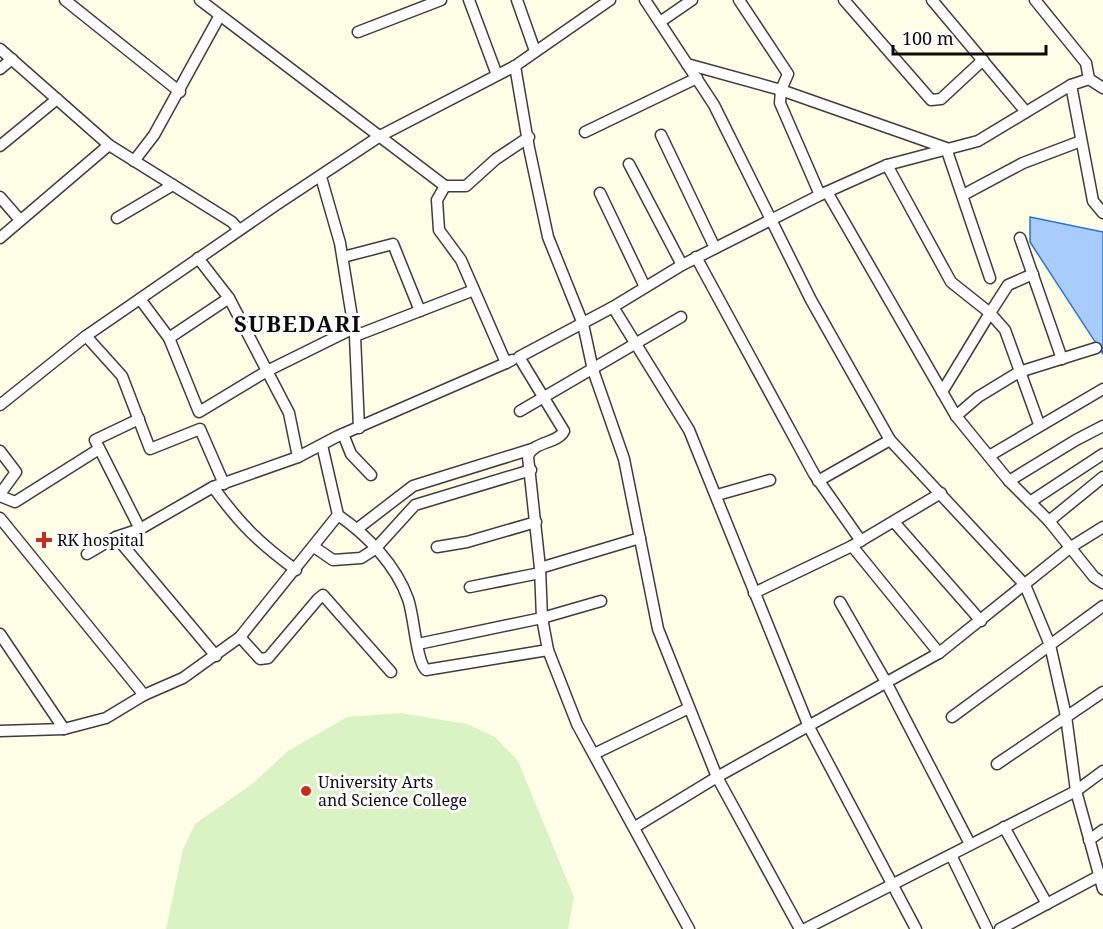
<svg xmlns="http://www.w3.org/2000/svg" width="1103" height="929" font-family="'Noto Serif',serif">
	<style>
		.pitch { fill: #d9f3c2 }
		.water { fill: #a8cdfc; stroke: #2873d9; stroke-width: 1.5 }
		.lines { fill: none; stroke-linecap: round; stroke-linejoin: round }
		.minor-casing { stroke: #3e3e3e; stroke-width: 13 }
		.minor { stroke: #fff; stroke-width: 10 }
		.poi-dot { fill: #c62e18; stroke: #fff; stroke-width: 2 }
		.labels { text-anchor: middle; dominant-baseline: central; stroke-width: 6; stroke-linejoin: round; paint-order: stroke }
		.poi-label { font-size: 16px; fill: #0b0b0b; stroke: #fff; text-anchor: start }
		.district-label { font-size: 22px; font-weight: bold; letter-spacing: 1.5px; fill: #0b0b0b; stroke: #fff }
	</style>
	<rect width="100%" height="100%" fill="#ffffe8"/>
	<!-- pitch -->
	<polygon class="pitch" points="400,713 467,724 495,737 518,761 574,897 568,929 166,929 183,849 195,824 252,784 288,751 347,717"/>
	<!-- water -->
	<polygon class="water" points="1030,217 1103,232 1103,354 1030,242"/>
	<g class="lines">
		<!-- minor casing -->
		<g class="minor-casing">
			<g id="minor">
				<polyline points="65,0 180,92"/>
				<polyline points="200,0 445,186 437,200 439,230 461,260 506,363 512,360"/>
				<polyline points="469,0 497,75"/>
				<polyline points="517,0 535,51"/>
				<polyline points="645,0 714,105 811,300 890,440 1025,585 1050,645 1066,716 1076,791 1103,889"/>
				<polyline points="739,0 788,74 781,90 780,103 820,195"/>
				<polyline points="844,0 931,100 941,99 983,60"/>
				<polyline points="932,0 1026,112"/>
				<polyline points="1035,0 1086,63 1089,79"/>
				<polyline points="660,22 692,0"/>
				<polyline points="358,32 441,0"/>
				<polyline points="0,49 109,145 232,222 239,230"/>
				<polyline points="687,64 781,90 946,148 990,278"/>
				<polyline points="515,66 529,148 548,237 583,324 593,370 624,459 658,629 717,777 800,929"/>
				<polyline points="0,69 12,59"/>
				<polyline points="1071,85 1093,201 1103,213"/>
				<polyline points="585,132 697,78"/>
				<polyline points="661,135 715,248"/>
				<polyline points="0,146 57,99"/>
				<polyline points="134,161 154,135 219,17"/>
				<polyline points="629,164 682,265"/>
				<polyline points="887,165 951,282 990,313 1008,285 1033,274"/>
				<polyline points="321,177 340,243 355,336 359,428"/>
				<polyline points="445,186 466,186 496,159 529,137"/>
				<polyline points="827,192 956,416 1009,481 1049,521 1094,577 1103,583"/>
				<polyline points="600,193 645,287"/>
				<polyline points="963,195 1023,163 1081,141"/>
				<polyline points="0,197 20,220"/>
				<polyline points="117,218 173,185"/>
				<polyline points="0,238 109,145"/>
				<polyline points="1020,238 1062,359"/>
				<polyline points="343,257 393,244 420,311"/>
				<polyline points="696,257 814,474 861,541"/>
				<polyline points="198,258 229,298"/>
				<polyline points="140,299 169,338"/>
				<polyline points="613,307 689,430 809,727 916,929"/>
				<polyline points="354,328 267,371 199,412 169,338 229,298 289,413 298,457 338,436 506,363"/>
				<polyline points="86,336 122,376 150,449 200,429 224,484"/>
				<polyline points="355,336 474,290"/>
				<polyline points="942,392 990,313 1005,330 1039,424"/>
				<polyline points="0,405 86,336 276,205 380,136 515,66 610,0"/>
				<polyline points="520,411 681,317"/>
				<polyline points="956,416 978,397 1019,372 1096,348"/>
				<polyline points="139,419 95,440 140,529"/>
				<polyline points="343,434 351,454 371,475"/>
				<path d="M322 445 338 515C367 535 396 565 408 599 414 615 416 661 426 670L548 650"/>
				<polyline points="0,451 16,472 0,494"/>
				<polyline points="989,456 1103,389"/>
				<polyline points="818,481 890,440"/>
				<polyline points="1009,481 1076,440 1103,426"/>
				<path d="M213 487C240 524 259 543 296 570"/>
				<polyline points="717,495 770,480"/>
				<polyline points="0,496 15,502 99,449"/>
				<polyline points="1030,502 1103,454"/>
				<polyline points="0,518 144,695 183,678 240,637 338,515"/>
				<polyline points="1049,521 1103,477"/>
				<polyline points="894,522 981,621"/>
				<polyline points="357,529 413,486 532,449"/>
				<polyline points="116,537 216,656"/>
				<polyline points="852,546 939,653"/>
				<polyline points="314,547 333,560 361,558 375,549 415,505 531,470"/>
				<polyline points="437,547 467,542 536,522"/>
				<polyline points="87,554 116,537 140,529 213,487 298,457"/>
				<polyline points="540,568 640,538"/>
				<polyline points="470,587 540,573"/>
				<polyline points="754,593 852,546 941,493"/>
				<polyline points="840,602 886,682 970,844"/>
				<polyline points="0,634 64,729 106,718 144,695"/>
				<polyline points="240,637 260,659 268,658 318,599 323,595 391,672"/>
				<polyline points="418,644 542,618 601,601"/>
				<polyline points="952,717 1103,606"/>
				<polyline points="0,731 64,729"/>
				<polyline points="594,754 687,709"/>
				<polyline points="997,764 1103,692"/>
				<polyline points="635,827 717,777 939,653 1071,547 1103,527"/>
				<polyline points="1004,827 1047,904"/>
				<polyline points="1089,840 1103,830"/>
				<polyline points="951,855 987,929"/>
				<path d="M689 929 577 724 548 650 542 618 540 568 528 457C532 441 558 444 564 431L519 357 613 307 682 265 820 195 887 165 978 141 1071 85 1089 79 1103 88"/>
				<polyline points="805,929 1076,791 1103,771"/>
				<polyline points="1000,929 1099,876"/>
			</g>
		</g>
		<!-- minor -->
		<use href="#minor" class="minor"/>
	</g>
	<!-- markers -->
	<g class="poi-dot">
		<path d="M41 531h6v6h6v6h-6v6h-6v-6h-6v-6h6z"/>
		<circle cx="306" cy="791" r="6"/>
	</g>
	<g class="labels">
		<!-- poi labels -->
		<g class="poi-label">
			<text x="57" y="540">RK hospital</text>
			<text x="318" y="782">University Arts<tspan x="318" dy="18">and Science College</tspan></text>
		</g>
		<!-- district labels -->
		<g class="district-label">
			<text x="298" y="323">SUBEDARI</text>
		</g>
	</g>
	<!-- scale -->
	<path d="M893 45v9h153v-9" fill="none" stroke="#0b0b0b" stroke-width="3"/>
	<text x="902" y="45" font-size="18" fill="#0b0b0b" stroke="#ffffff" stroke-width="4.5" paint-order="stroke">100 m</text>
</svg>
